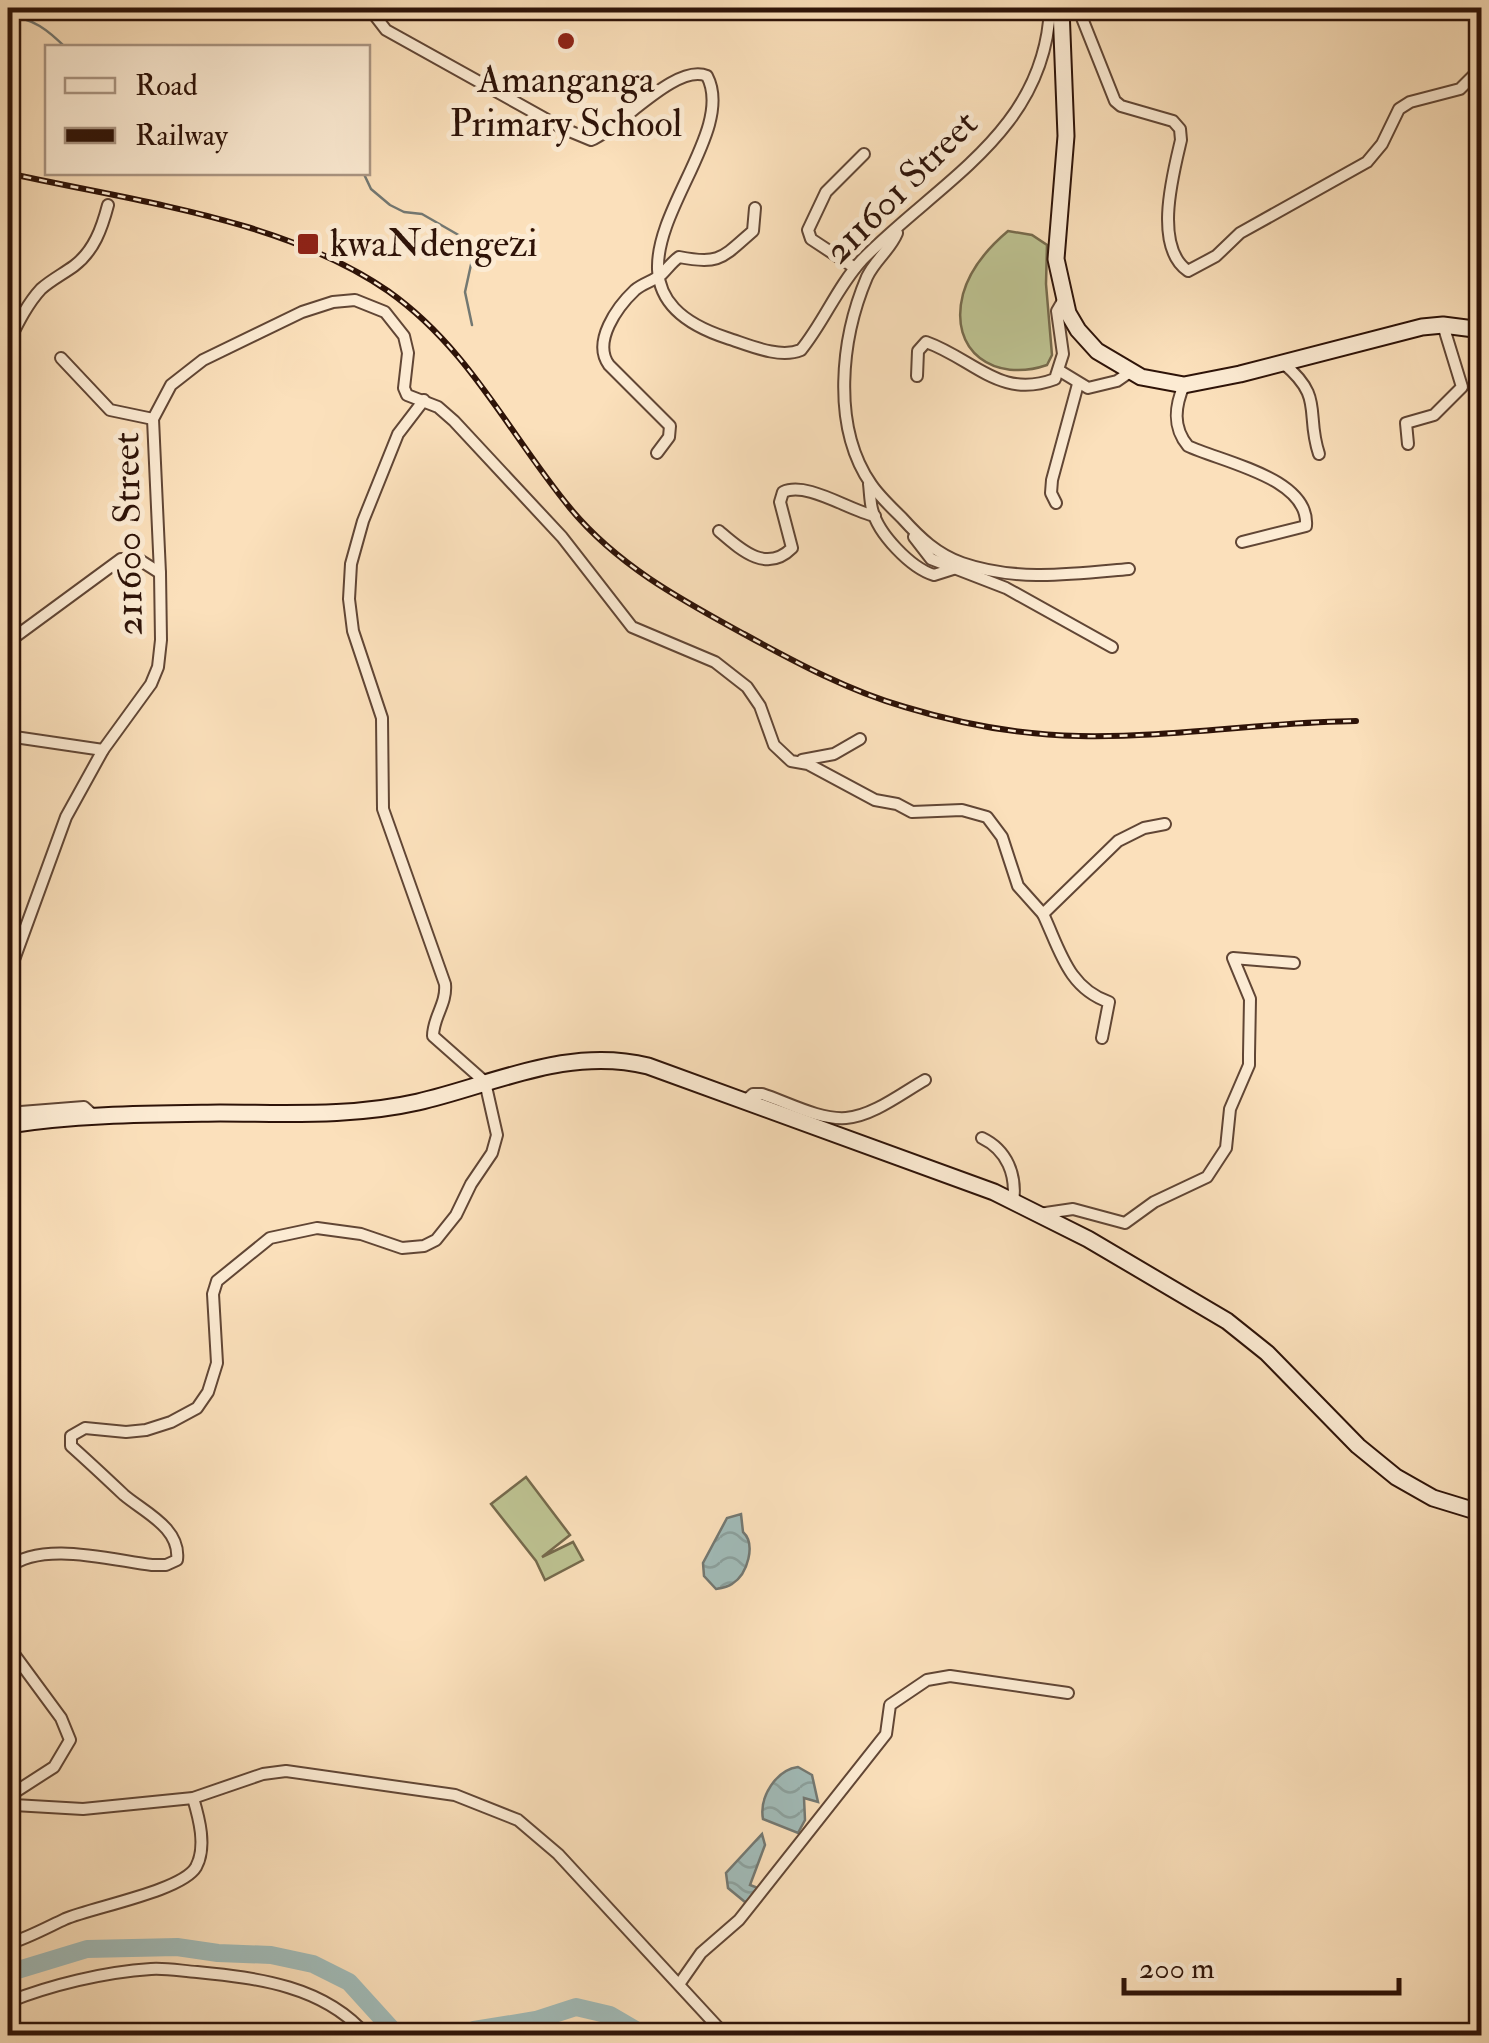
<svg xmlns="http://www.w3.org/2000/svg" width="1489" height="2043" font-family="'IM FELL Double Pica',serif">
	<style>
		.green { fill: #bdc291; stroke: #766a4c; stroke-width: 2.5 }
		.water { fill: url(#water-waves); stroke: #737872; stroke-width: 2.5 }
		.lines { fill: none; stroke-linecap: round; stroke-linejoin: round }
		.stream { stroke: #737872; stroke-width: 2.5 }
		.river { stroke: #a1bbb8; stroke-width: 18 }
		.street-casing { stroke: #614635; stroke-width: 14 }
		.secondary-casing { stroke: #2e1308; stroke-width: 19 }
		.street { stroke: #fcebd3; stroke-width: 10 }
		.secondary { stroke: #fcebd3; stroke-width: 15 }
		.rail-casing { stroke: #2e1308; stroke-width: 6 }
		.rail { stroke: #fcebd3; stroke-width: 2.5; stroke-dasharray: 8; stroke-linecap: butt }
		.poi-dot { fill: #8f2418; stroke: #fcebd3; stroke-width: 4 }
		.labels { text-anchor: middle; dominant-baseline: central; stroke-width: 10; stroke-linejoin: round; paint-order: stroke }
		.poi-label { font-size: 38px; fill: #2e1308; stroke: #fcebd3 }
		.street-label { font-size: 38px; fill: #2e1308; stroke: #fcebd3 }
	</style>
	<defs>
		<pattern id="water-waves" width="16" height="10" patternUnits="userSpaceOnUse" patternTransform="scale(2.5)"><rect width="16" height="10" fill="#a1bbb8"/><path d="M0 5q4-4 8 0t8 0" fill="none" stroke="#8ba09d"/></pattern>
	</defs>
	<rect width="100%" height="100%" fill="#fbe0bb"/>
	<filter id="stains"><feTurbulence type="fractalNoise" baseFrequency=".002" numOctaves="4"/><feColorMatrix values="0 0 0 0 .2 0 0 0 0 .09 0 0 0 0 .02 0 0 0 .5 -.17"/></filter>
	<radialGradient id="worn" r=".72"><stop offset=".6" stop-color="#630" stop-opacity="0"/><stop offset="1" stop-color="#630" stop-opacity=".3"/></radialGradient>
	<!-- green -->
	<g class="green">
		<path d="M1008 231 1032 235 1047 245 1046 284 1052 355 1047 365C995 383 948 352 963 294 970 269 989 247 1008 231Z"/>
		<polygon points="526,1477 570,1535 542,1557 573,1542 583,1560 545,1580 536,1561 491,1504"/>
	</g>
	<!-- water -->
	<g class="water">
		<path d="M741 1514 743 1532C756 1544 748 1574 732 1584 728 1587 722 1588 716 1589L704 1576 703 1563 727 1518Z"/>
		<path d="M798 1767 812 1775 818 1802 804 1798 805 1820 798 1833 763 1819C759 1797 776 1770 798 1767Z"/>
		<polygon points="762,1834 765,1845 750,1885 758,1888 755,1898 745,1902 728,1888 726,1873"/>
	</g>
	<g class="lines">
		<!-- stream -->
		<g class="stream">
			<path d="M8 16C33 18 48 30 66 48"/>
			<polyline points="363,172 371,189 390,205 404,212 422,214 462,237"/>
			<polyline points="464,241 466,244"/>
			<polyline points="470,248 472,260 465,292 472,325"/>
		</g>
		<!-- river -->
		<g class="river">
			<polyline points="8,1973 87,1949 177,1947 218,1953 271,1955 313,1964 349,1982 398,2036"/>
			<polyline points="464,2036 474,2030 536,2020 576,2007 610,2015 646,2036"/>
		</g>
		<!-- street casing -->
		<g class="street-casing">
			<g id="street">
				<polyline points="307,8 338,14 368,8"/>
				<path d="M369 8 386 30 562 128 591 140C619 129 676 62 707 76 746 150 564 285 727 338 749 345 779 359 801 350 824 322 837 287 862 260 938 182 1045 132 1050 8"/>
				<path d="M1078 8 1115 101 1121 106 1173 121 1180 129 1181 140C1173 174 1153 247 1188 271L1216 256 1240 233 1367 162 1382 144 1399 109 1410 102 1460 89 1482 67"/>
				<path d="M897 233C890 250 875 260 867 277 841 338 831 426 871 484 879 496 891 507 902 518 920 538 937 554 962 563 1017 582 1073 574 1129 569"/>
				<polyline points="855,268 811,239 808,230 826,192 864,154"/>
				<path d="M8 343C17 325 27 304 41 289 51 280 63 274 74 266 94 251 102 228 108 205"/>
				<polyline points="61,358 110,410 153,419"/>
				<path d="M1283 363C1325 398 1305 412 1319 454"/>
				<polyline points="1060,371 1088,388 1117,381 1130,372"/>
				<path d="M917 376 918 351 926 342C974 359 1000 400 1055 379L1063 354 1057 311 1064 299"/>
				<path d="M1184 385C1175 406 1172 427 1188 446 1222 462 1310 478 1306 526L1242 542"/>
				<polyline points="1408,444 1406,423 1434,415 1462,387 1443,325"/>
				<path d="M657 453 669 437 670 426 609 365C592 342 617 307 635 290 643 283 654 281 662 274 668 268 672 262 679 257 720 265 722 258 753 231L755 208"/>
				<path d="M869 484C870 492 870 501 872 509 878 534 911 568 934 575L953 569"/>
				<polyline points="1056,503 1051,493 1052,480 1078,384"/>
				<path d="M719 531C740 549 766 574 792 548L780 502 783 492C807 481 848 510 875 516"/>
				<polyline points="914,537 931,559 1006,588 1112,647"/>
				<polyline points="8,642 121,559 138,559 160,573"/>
				<polyline points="8,736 103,750"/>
				<polyline points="802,760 834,754 860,739"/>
				<path d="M1043 914C1060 950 1068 988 1109 1002L1102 1038"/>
				<polyline points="8,976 66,817 103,750 151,684 158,667 161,640 160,573 153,419 171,385 203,360 302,312 333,302 355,300 385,312 404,336 408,353 404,388 407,395 438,407 454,421 562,537 632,627 715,662 747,687 760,706 774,745 791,761 808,764 875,800 897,804 912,812 962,810 987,817 1002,837 1018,886 1043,914 1118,841 1144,828 1165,824"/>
				<path d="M744 1102 753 1094H762C787 1102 819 1120 846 1118 873 1116 902 1093 925 1080"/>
				<polyline points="8,1113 84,1107 95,1117"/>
				<path d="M982 1138C1007 1150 1017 1175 1013 1202"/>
				<polyline points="1039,1214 1073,1209 1125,1223 1154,1202 1207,1177 1226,1148 1230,1109 1249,1065 1249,1055 1250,999 1233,958 1294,963"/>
				<path d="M8 1568C41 1540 111 1560 152 1565H166L177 1560C181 1528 144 1512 124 1495 106 1478 89 1462 71 1446V1436L85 1428 126 1432 146 1430 171 1422 197 1408 208 1392 217 1363 213 1294 217 1281 270 1238 317 1228 361 1234 402 1248 424 1246 436 1240 456 1215 471 1184 492 1153 497 1135 485 1082 433 1036C433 1017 447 1004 445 984L383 809 382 718 353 631 349 599 351 564 363 521 398 434 424 400"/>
				<polyline points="8,1646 61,1718 70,1740 54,1767 12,1794 14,1805 83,1809 193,1798 263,1774 286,1771 455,1795 518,1820 558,1854 726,2036"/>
				<path d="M8 1944C28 1938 46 1928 65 1919 93 1907 182 1891 196 1867 207 1847 199 1818 193 1798"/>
				<polyline points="680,1983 701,1953 739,1920 886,1734 890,1705 927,1680 950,1676 1068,1693"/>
				<path d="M8 2002C51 1985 104 1972 151 1969 166 1968 182 1971 197 1972 258 1978 325 1986 367 2036"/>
			</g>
		</g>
		<!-- secondary casing -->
		<g class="secondary-casing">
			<g id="secondary">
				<polyline points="1061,8 1066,136 1056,259 1068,313 1078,330 1097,351 1141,377 1184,385 1240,374 1422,327 1443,325 1482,330"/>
				<path d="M8 1125C77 1114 150 1114 220 1113 287 1113 352 1117 418 1102 495 1084 568 1046 648 1066L994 1192 1088 1239 1227 1321 1267 1353 1358 1446 1396 1477 1433 1498 1482 1513"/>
			</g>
		</g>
		<!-- street -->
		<use href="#street" class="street"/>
		<!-- secondary -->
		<use href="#secondary" class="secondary"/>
		<!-- rail casing -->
		<g class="rail-casing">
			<path id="rail" d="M8 173C131 201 282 218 388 291 469 348 509 434 570 508 617 565 680 599 744 634 795 662 849 691 905 707 961 724 1021 735 1079 736 1172 738 1264 722 1356 721"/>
		</g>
		<!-- rail -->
		<use href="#rail" class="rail"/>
	</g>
	<!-- markers -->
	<g class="poi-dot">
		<circle cx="566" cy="41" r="10"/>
		<rect x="296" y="232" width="24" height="24" rx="5"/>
	</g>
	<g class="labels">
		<!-- poi labels -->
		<g class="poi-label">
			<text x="566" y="80">Amanganga<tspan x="566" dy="44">Primary School</tspan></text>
			<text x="330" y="244" text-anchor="start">kwaNdengezi</text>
		</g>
		<!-- street labels -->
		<g class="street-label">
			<text transform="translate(901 187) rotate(-45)">211601 Street</text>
			<text transform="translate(128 534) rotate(-91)">211600 Street</text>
		</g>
	</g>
	<!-- margin -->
	<rect width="1489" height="2043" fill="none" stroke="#fbe0bb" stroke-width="40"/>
	<rect x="10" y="10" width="1469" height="2023" fill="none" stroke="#2e1308" stroke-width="5"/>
	<rect x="20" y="20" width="1449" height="2003" fill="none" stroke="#2e1308" stroke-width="2.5"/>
	<!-- legend -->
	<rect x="45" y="45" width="325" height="130" fill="#fcebd3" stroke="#aa9582" stroke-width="2.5"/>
	<rect x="65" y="78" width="50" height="15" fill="#fcebd3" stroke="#aa9582" stroke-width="2.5"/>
	<text x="135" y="95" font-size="30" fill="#2e1308">Road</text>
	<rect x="65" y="128" width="50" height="15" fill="#2e1308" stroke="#aa9582" stroke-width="2.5"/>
	<text x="135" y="145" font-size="30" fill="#2e1308">Railway</text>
	<!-- scale -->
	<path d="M1124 1978v15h275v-15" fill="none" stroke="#2e1308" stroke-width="5"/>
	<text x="1139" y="1978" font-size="30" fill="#2e1308" stroke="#fcebd3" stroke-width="8" paint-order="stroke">200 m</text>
	<rect width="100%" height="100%" filter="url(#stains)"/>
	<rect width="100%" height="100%" fill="url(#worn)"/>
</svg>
